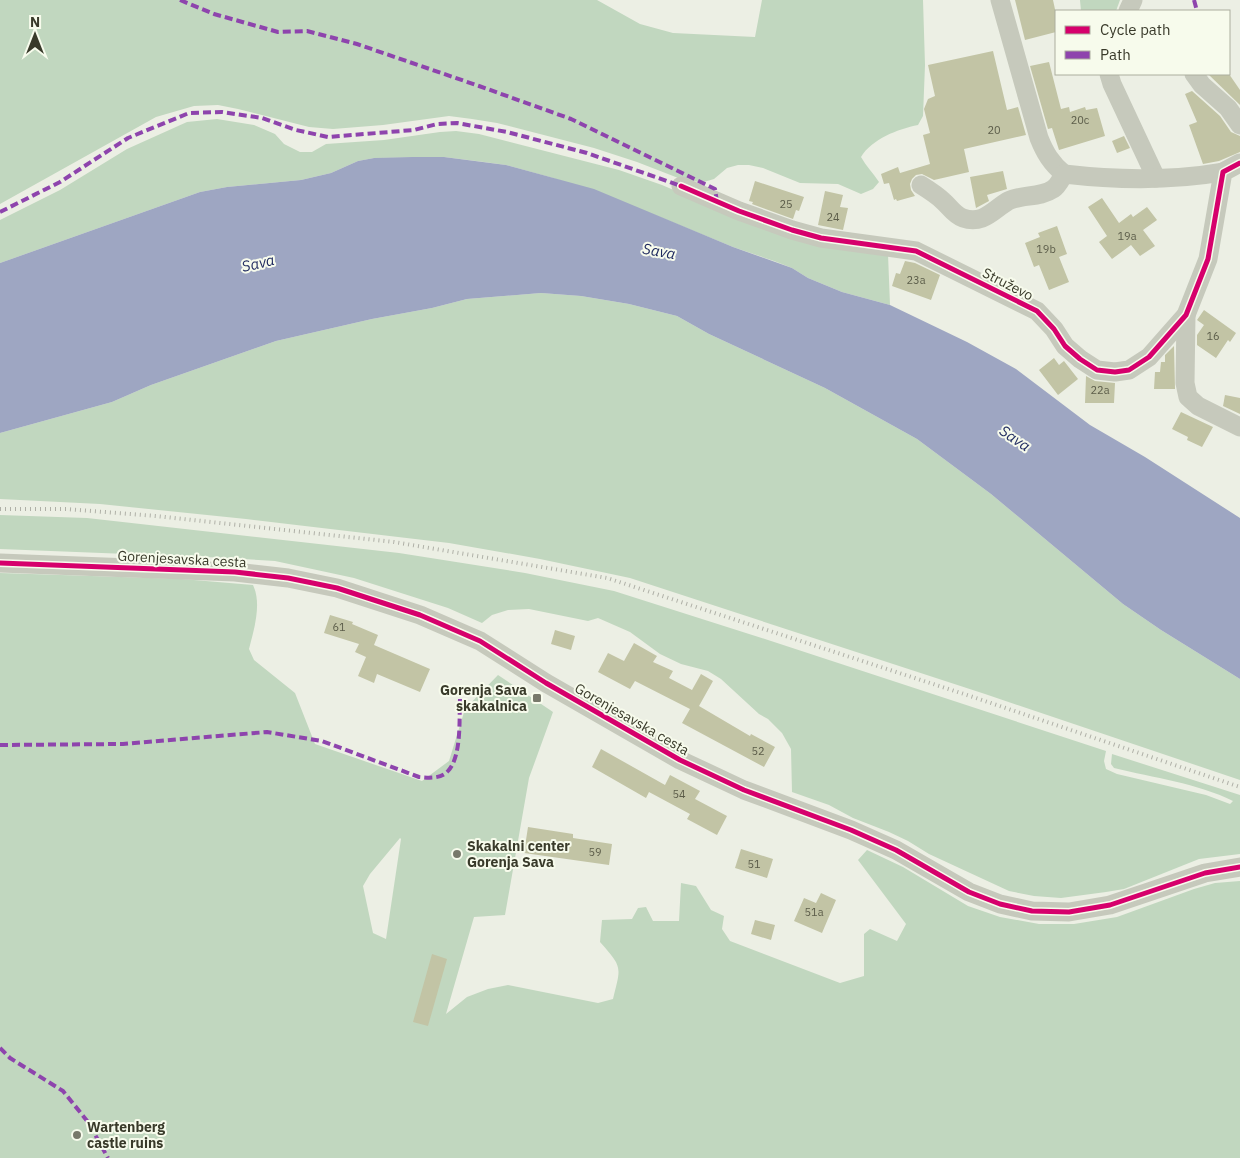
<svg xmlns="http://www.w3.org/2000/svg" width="1240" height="1158" font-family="'IBM Plex Sans',sans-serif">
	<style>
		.green { fill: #c1d7bf; fill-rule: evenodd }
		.water { fill: #9ea6c2 }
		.building { fill: #c2c4a5 }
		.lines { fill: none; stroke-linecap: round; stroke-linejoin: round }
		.minor { stroke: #c6c9bc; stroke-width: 19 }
		.rail { stroke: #afb0a7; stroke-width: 4; stroke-dasharray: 1 4; stroke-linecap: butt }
		.quiet { stroke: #8e44ad; stroke-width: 4; stroke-dasharray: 8 4; stroke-linecap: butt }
		.cycleway-casing { stroke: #f7fbec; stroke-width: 8 }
		.cycleway { stroke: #d6006c; stroke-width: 5 }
		.poi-dot { fill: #78796b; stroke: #f7fbec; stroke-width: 2 }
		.labels { text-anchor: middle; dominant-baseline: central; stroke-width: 4; stroke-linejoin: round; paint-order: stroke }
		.number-label { font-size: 11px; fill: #5b5c49 }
		.street-label { font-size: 14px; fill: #393a2a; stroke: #f7fbec }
		.poi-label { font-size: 14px; font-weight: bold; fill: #393a2a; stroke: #f7fbec; text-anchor: start }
		.water-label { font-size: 15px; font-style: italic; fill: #1d285e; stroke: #f7fbec }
	</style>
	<rect width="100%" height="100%" fill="#ecefe4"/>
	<!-- green -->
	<g class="green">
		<path d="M0 0H597L640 24 673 33 755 37 762 0H923L925 65 923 116 918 125C898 129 872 139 861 157 866 166 873 173 879 182L873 189 861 194 838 184 800 183 763 168 749 165H738L727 168 714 179 704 182 686 181 637 162 594 148 497 123 472 119 449 116 383 125 333 129 309 127 238 109 218 105 194 106 156 117 0 204Z"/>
		<polygon points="1080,0 1120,0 1116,11 1081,11"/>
		<polygon points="217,119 254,125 275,134 284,144 300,152 312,152 326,144 384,140 440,132 456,131 479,134 619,170 662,185 704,203 888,254 890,305 842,292 808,278 792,268 774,261 733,247 650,213 553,178 506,165 484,162 444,157 374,158 358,161 331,173 301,180 227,187 200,192 0,263 0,220 60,190 127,149 187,122"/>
		<polygon points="541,293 581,296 629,304 677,316 709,334 825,388 917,439 991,494 1123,604 1161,630 1240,679 1240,780 985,694 630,578 540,559 449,543 246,519 100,504 0,499 0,433 112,402 151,385 276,341 372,319 432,308 467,299"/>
		<path d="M0 515 87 518 399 553 525 573 614 591 768 640 1106 751 1104 761 1106 769 1117 774 1206 795 1230 804 1233 801C1197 783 1154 778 1114 768L1111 764 1112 754 1240 795V854L1199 859 1124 889 1106 892 1061 898 1034 896 1009 891 929 854 908 841 889 832 853 818 829 805 792 792 791 749 782 733 768 719 759 714 721 679 708 671 681 664 660 654 630 632 598 618 588 621 529 609 508 610 492 615 482 623 448 608 354 578 275 561 229 558 0 549Z"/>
		<path d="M0 573 182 579 253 585C262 604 254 629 249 649L254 660 295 693 315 744 422 781 449 761 465 709 498 675 553 712 529 778 505 915 474 917 446 1014 467 997 488 989 508 985 598 1003 613 999C621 966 623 968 600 942L602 920 632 919 638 908 646 907 653 921H679L681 883 696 886 711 910 724 916 722 929 730 941 840 983 864 976V934L870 929 897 941 906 924 858 860 867 850 903 867 968 906 1000 917 1039 924H1074L1117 917 1194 889 1215 883 1240 881V1158H0ZM400 838 401 839 386 939 373 933 363 886 370 874Z"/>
	</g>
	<!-- water -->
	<polygon class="water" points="412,157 444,157 506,165 594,189 733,247 792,268 808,278 842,292 890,305 967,342 1016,369 1090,425 1145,457 1240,518 1240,679 1161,630 1123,604 991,494 917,439 825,388 709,334 677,316 629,304 581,296 541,293 467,299 432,308 372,319 276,341 151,385 112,402 0,433 0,263 200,192 227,187 301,180 331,173 358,161 374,158"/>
	<!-- building -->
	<g class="building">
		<polygon points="1015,0 1053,0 1056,14 1056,32 1025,40"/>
		<polygon points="993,51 1007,110 1018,107 1026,135 964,149 969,172 934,180 922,174 916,175 912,179 910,184 911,190 915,196 897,201 896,199 894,200 889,183 884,184 881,174 898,167 900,173 930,164 923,135 930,133 924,109 928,99 935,96 928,65"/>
		<polygon points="1049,62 1061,109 1069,107 1070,112 1085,107 1086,110 1097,108 1105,136 1059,150 1052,128 1048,129 1030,66"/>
		<polygon points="1208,74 1229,74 1240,90 1240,105"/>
		<polygon points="1192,91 1220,116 1231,132 1240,136 1240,152 1219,161 1203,164 1189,125 1197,122 1185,94"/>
		<polygon points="1124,136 1130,148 1117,153 1112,141"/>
		<polygon points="1003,171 1007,189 987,195 989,201 976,208 970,177"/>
		<polygon points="755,181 804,197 799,211 796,210 793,219 752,204 753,202 749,201"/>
		<polygon points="825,191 843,195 840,207 848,208 843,230 818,225"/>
		<polygon points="1102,198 1119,223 1131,214 1133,217 1147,207 1157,220 1143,230 1155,246 1140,256 1131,245 1112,259 1099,242 1107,236 1088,207"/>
		<polygon points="1057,226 1067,254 1059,257 1069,282 1049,290 1039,265 1034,267 1025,243 1040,237 1038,233"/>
		<polygon points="905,261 915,263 940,275 931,300 892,286 896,273 900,274"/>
		<polygon points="1204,310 1236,333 1230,342 1228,340 1216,358 1197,345 1197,335 1204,325 1197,320"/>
		<polygon points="1174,346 1175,389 1154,389 1155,372 1160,372 1161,362 1165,362 1165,355"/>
		<polygon points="1054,358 1059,365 1064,361 1078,379 1058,395 1039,370"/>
		<polygon points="1086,376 1095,381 1115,383 1114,403 1085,403"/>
		<polygon points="1225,395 1240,398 1240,414 1223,406"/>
		<polygon points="1181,412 1213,427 1202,447 1187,440 1188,437 1172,429"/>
		<polygon points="330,615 353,622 352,624 378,635 374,645 430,669 420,692 377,674 374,683 358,676 366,657 355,652 359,644 324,633"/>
		<polygon points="555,630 575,636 571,650 551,644"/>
		<polygon points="634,643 657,656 653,662 673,671 669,678 692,690 701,674 713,681 699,706 750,736 751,734 775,747 764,767 682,723 690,709 635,681 630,689 598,672 608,653 624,661"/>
		<polygon points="601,749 665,785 670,775 700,791 695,799 727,816 717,835 687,819 690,814 649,792 646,798 592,767"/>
		<polygon points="528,827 573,834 573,838 612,844 609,865 524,853"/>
		<polygon points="741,849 773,859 767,878 735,868"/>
		<polygon points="821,893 836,900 822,933 794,921 804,898 816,903"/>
		<polygon points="755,920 775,925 771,940 751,934"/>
		<polygon points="432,954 447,959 428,1026 413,1022"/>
	</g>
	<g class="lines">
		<!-- minor -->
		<g class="minor">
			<path d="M1000 0 1039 138C1045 153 1051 163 1064 174"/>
			<polyline points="1128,11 1133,0"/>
			<polyline points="1109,74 1112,84 1156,178"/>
			<polyline points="1194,74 1202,85 1228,108 1240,125"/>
			<path d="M921 185C929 190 937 195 943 201 950 207 954 215 963 218 983 225 993 210 1008 201 1022 194 1040 198 1053 189 1058 186 1061 179 1064 174 1116 180 1171 181 1223 172"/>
			<polyline points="681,186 739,211 792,230 821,238 916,251 1037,311 1054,329 1065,346 1080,359 1097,370 1115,372 1129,370 1149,357 1186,315 1208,259 1223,172 1240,163"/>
			<polyline points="1186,315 1185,383 1188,397 1198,406 1240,427"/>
			<polyline points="0,563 235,572 288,578 337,588 420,615 480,641 546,683 680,760 744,790 851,830 896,850 969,892 1000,904 1032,911 1069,912 1110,905 1205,873 1240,867"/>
		</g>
		<!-- rail -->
		<polyline class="rail" points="0,509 66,509 156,516 394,542 607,578 970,696 1240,787"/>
		<!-- quiet -->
		<g class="quiet">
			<polyline points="180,0 214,14 278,32 307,31 357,44 479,86 571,119 715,189 717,202"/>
			<polyline points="1194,0 1197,11"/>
			<polyline points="0,212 60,182 128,138 189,113 222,112 262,118 296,130 328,137 414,130 437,124 457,123 507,132 587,153 681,186"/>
			<path d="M0 745 123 744 267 732 322 741 419 777C429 778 441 779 448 771 462 756 459 718 460 699"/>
			<polyline points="0,1048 10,1058 63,1091 88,1122 108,1158"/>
		</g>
		<!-- cycleway casing -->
		<g class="cycleway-casing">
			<g id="cycleway">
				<polyline points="681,186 739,211 792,230 821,238 916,251 1037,311 1054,329 1065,346 1080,359 1097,370 1115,372 1129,370 1149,357 1186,315 1208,259 1223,172 1240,163"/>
				<polyline points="0,563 235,572 288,578 337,588 420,615 480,641 546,683 680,760 744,790 851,830 896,850 969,892 1000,904 1032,911 1069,912 1110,905 1205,873 1240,867"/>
			</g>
		</g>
		<!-- cycleway -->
		<use href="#cycleway" class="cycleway"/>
	</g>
	<!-- markers -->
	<g class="poi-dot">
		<rect x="532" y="693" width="10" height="10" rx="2.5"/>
		<circle cx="457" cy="854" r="5"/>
		<circle cx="77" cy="1135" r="5"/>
	</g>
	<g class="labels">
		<!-- number labels -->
		<g class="number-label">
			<text x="1080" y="120">20c</text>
			<text x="994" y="130">20</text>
			<text x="786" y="204">25</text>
			<text x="833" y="217">24</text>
			<text x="1127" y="236">19a</text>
			<text x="1046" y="249">19b</text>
			<text x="916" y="280">23a</text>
			<text x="1213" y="336">16</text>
			<text x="1100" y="390">22a</text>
			<text x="339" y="627">61</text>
			<text x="758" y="751">52</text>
			<text x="679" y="794">54</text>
			<text x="595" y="852">59</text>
			<text x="754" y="864">51</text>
			<text x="814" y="912">51a</text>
		</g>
		<!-- street labels -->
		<g class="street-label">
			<text transform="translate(1008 284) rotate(27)">Struževo</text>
			<text transform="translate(182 559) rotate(3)">Gorenjesavska cesta</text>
			<text transform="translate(632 719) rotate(30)">Gorenjesavska cesta</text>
		</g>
		<!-- poi labels -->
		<g class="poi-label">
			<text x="527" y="690" text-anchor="end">Gorenja Sava<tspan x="527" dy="16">skakalnica</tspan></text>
			<text x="467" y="846">Skakalni center<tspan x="467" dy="16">Gorenja Sava</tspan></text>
			<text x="87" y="1127">Wartenberg<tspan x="87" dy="16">castle ruins</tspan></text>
		</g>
		<!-- water labels -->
		<g class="water-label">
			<text transform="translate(659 251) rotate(10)">Sava</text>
			<text transform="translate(258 263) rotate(-13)">Sava</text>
			<text transform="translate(1015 438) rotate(34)">Sava</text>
		</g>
	</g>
	<!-- legend -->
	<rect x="1055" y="10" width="175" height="65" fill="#f7fbec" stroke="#abae9e"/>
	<rect x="1065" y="26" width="25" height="8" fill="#d6006c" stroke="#abae9e"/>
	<text x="1100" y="35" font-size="15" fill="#393a2a">Cycle path</text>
	<rect x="1065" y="51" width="25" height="8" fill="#8e44ad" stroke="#abae9e"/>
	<text x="1100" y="60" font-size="15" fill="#393a2a">Path</text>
	<!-- north arrow -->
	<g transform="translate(35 35)" stroke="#f7fbec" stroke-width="4" paint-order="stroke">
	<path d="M0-4L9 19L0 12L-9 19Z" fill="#393a2a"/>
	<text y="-8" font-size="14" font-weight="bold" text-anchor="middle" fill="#393a2a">N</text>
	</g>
</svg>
